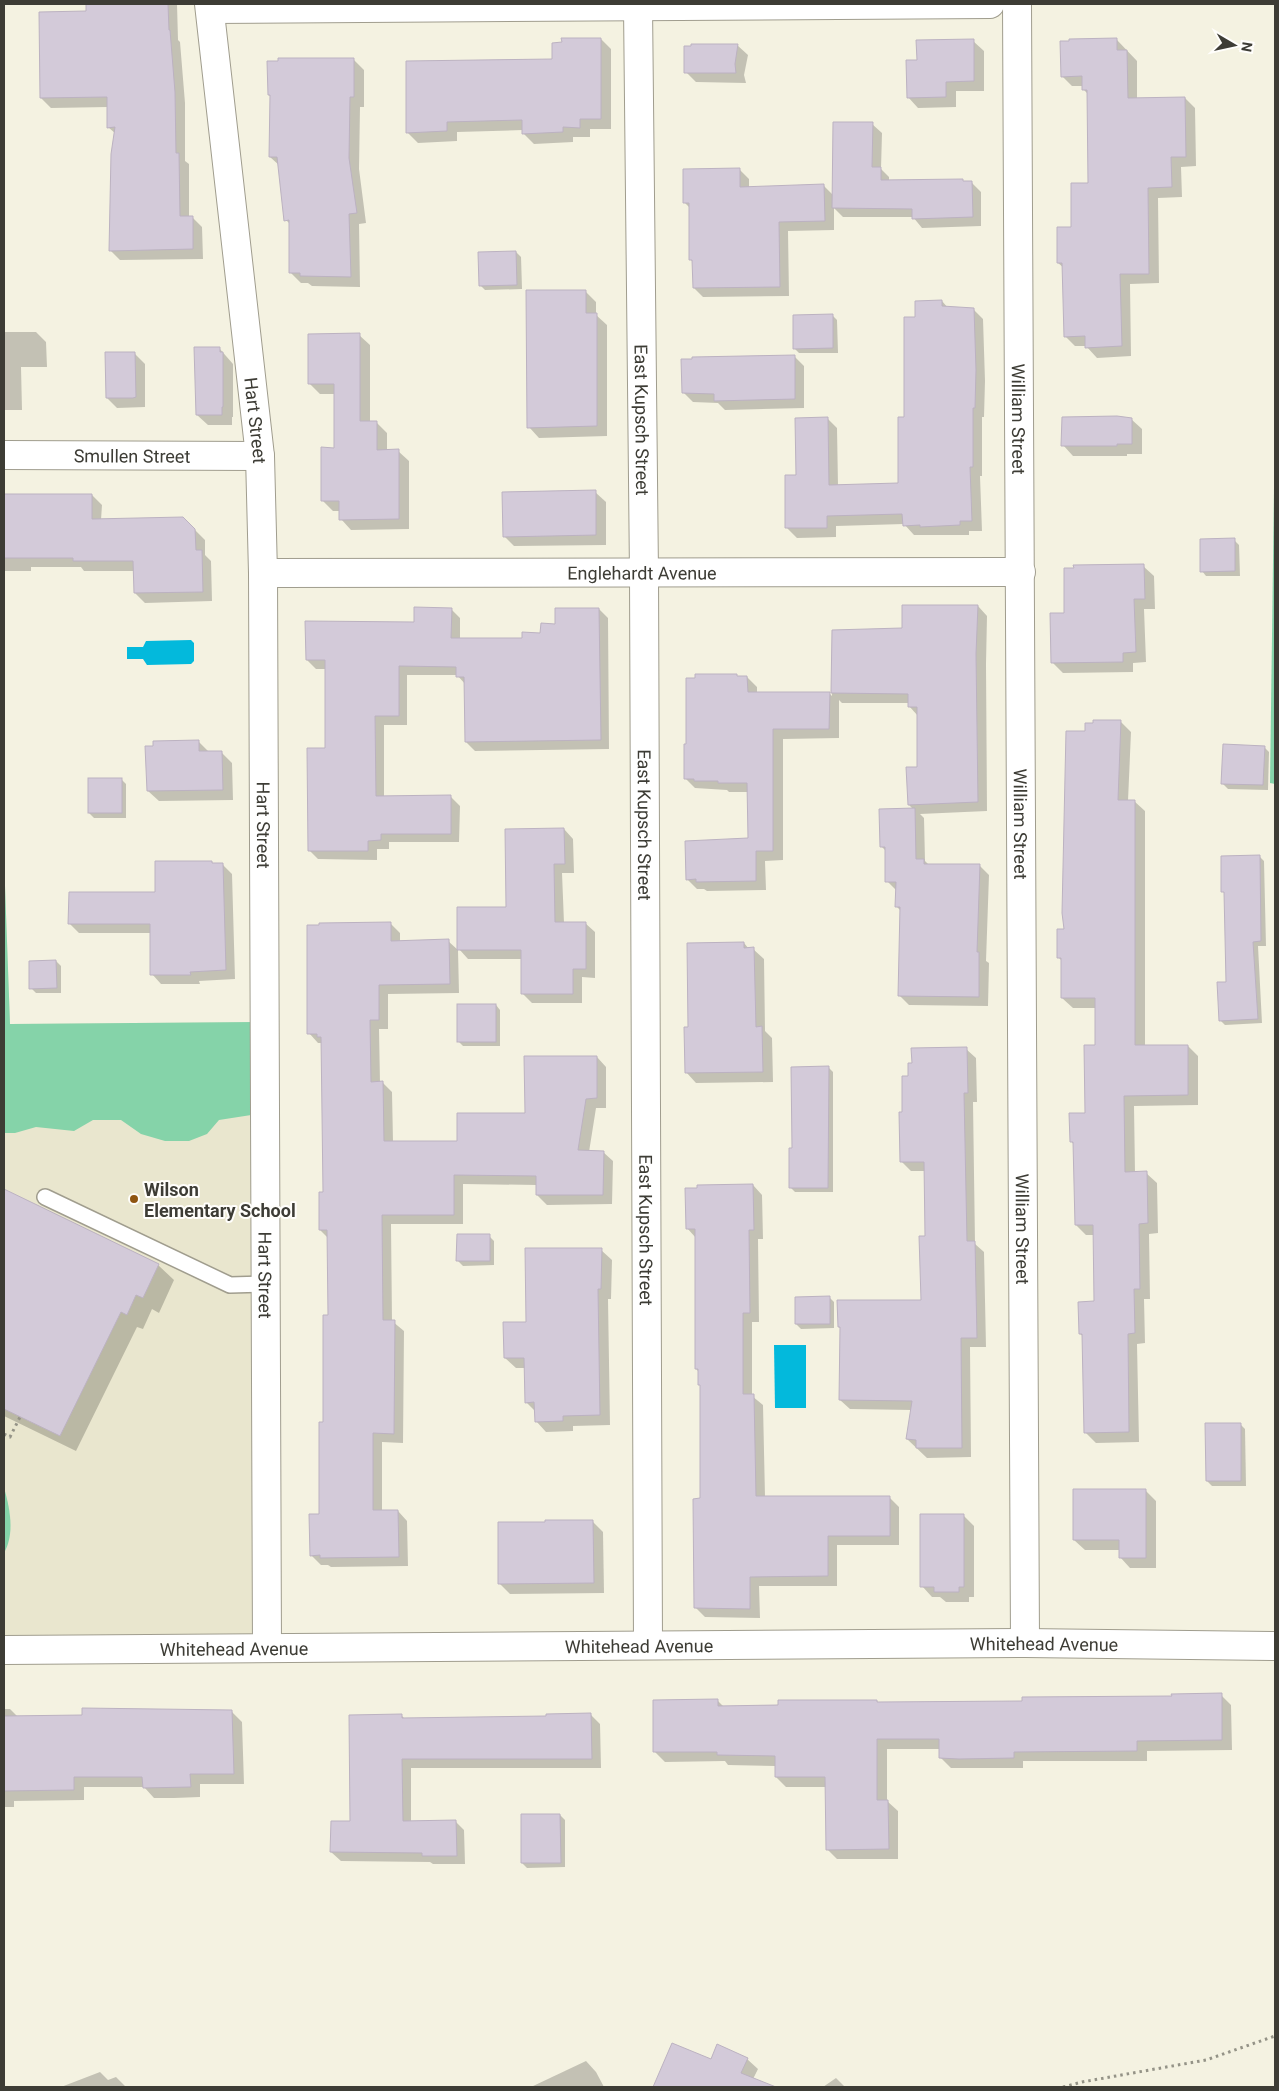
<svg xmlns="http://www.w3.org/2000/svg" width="1279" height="2091" font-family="Roboto,sans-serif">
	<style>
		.built { fill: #e9e6ce }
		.green { fill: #85d3a9 }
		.water { fill: #03b9dc }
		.shadow { fill: #0003 }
		.building { fill: #d3cad9; stroke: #bcb2c1 }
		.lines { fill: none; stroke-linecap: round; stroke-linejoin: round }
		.lane-casing { stroke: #a09d8e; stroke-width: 18 }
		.street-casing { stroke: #a09d8e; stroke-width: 30 }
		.path { stroke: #949387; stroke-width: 3; stroke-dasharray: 2.5 4; stroke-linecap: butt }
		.lane { stroke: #fff; stroke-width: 15 }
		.street { stroke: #fff; stroke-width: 28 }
		.poi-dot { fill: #8f5511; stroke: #fffefb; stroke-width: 2 }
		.labels { text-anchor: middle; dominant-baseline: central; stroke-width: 4; stroke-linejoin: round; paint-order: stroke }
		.street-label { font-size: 18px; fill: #3d3c35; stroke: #fffefb }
		.poi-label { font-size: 18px; font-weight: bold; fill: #3d3c35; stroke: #fffefb; text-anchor: start }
	</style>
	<rect width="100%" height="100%" fill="#f4f2e1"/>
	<!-- built -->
	<polygon class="built" points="4,858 10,1024 264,1022 267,1648 4,1650"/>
	<!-- green -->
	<g class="green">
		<polygon points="1275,414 1275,784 1270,783"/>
		<polygon points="4,858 10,1024 264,1022 265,1113 219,1120 207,1134 189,1141 165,1141 141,1134 121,1120 93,1120 74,1131 36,1127 15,1133 4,1133"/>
		<path d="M4 1488C10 1508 15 1534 4 1553Z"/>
	</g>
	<!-- water -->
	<g class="water">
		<polygon points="191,640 194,643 194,661 191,664 147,665 143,659 127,659 127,647 143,647 146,641"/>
		<polygon points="774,1345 806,1345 806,1408 775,1408"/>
	</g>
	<!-- shadow -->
	<g class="shadow">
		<polygon points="87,4 177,4 178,40 180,42 185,103 185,161 189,164 189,217 192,217 202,227 203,259 120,260 110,250 116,134 108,127 108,107 51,108 41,98 87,13"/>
		<polygon points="601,39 611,49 611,129 590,129 590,137 573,137 573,142 534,144 523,133 523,130 457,132 457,141 418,143 407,132 553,60"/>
		<polygon points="1117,40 1137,61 1137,99 1185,98 1195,108 1196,166 1181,167 1182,197 1158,198 1159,283 1130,284 1131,356 1097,358 1086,346 1075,346 1065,336 1064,268 1058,263 1089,184 1089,95 1084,90 1084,86 1072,86 1062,76"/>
		<polygon points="973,41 984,51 984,91 956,91 956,107 918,108 908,97 918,61"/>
		<polygon points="737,45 748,55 744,75 746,83 696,82 686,72"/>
		<polygon points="353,59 364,70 364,107 360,107 359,169 366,223 359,224 360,287 312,286 308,283 301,283 291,273 290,224 286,220 280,166 270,157 271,97 269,95"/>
		<polygon points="872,124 882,133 881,169 889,177 889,181 963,181 972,183 981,192 981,226 922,228 913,217 843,217 834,208 834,230 788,231 789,296 703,297 694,288 694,263 690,259 690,208 685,203 740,170 749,179 749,188 824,186 834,196"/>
		<polygon points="516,252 521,257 522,289 485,290 480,285"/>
		<polygon points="585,291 596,302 596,315 607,325 607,436 539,438 529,427"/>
		<polygon points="942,301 948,308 973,309 983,319 985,381 984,417 982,417 982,476 980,476 982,531 969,531 969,535 914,535 904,524 836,526 836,537 797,538 787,528 797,476 827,418 837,428 838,486 899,484 916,318"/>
		<polygon points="832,315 837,320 838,353 799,353 794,348"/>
		<polygon points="4,332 36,332 46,342 47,367 21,367 22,410 4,410"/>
		<polygon points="359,335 370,345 370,422 376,422 387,433 387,451 398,451 409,461 409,529 351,530 341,519 340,511 333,511 323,501 335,449 335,394 320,394 309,383"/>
		<polygon points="219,348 233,364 233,417 232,417 232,425 208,425 197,415"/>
		<polygon points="134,353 145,364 145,407 117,408 107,398"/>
		<polygon points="794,356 804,366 804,408 725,410 718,403 693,402 683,392"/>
		<polygon points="1131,419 1142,429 1142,454 1127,454 1127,456 1073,456 1063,445"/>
		<polygon points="595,492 606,502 606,545 514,546 504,536"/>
		<polygon points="4,495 92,495 102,505 101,520 195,530 205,540 205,555 211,561 212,601 145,603 135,593 135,571 84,571 81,567 31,567 31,571 4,571"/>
		<polygon points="1234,540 1239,545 1240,576 1206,576 1202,571"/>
		<polygon points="1143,566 1154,576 1155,609 1144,609 1146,662 1133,663 1133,672 1063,673 1053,663 1065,614"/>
		<polygon points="978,606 987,616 986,664 987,811 920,814 924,818 925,861 929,865 979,865 989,875 986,961 989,963 988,1006 909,1005 899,995 901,911 897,907 897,891 887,881 887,852 881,846 913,809 909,805 918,768 918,716 909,706 909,703 842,703 839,700 839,738 783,739 783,860 765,861 766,890 707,891 704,889 697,889 687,879 750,839 749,792 729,792 727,790 695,788 685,778 688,745 738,678 747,677 757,687 757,693 829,693 832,696 833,631 903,629"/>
		<polygon points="451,609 460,618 460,640 523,639 541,634 556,625 599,609 608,618 609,749 475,751 466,742 466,685 457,675 407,675 407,725 384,725 384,797 451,797 460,806 459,842 389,842 389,849 377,849 377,860 318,859 309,850 326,749 327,669 316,669 307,660"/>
		<polygon points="1120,721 1131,732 1128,801 1134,801 1145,811 1145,1046 1188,1046 1198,1056 1198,1105 1134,1106 1135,1173 1146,1173 1157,1183 1158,1233 1149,1234 1150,1299 1144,1299 1145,1343 1137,1344 1139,1442 1096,1443 1085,1432 1083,1336 1080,1334 1095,1302 1095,1235 1086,1235 1076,1225 1074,1145 1071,1141 1086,1114 1096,1046 1096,1008 1073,1008 1062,998 1062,961 1058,957 1066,930 1086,733"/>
		<polygon points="198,741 209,752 221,752 232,763 233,800 159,801 148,791"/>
		<polygon points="1264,747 1269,752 1268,790 1228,789 1223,784"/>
		<polygon points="121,779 126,784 126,818 94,818 89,813"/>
		<polygon points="564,829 573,839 574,873 562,873 564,923 585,923 595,932 595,978 582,977 582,1003 532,1003 522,993 522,959 468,959 459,949 507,908"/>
		<polygon points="1259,856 1264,861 1266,946 1258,946 1262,1023 1225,1025 1220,1020 1228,983 1226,894 1222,891"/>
		<polygon points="212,862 214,865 223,865 232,874 235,979 199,981 200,984 161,984 152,974 152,933 79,933 70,924 157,893"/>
		<polygon points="390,923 400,933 400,942 448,941 458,950 459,993 388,994 388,1029 379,1029 380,1083 383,1083 392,1092 393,1142 458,1142 526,1114 597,1057 606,1067 606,1108 596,1108 589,1152 603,1152 613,1161 612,1204 547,1205 537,1195 537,1185 463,1184 463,1224 391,1224 392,1321 404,1331 403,1443 382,1442 382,1511 398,1511 407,1521 408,1566 331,1567 328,1565 321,1565 311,1555 321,1515 329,1316 328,1238 320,1230 325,1193 323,1043 318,1043 309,1033"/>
		<polygon points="744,943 749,949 753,949 764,959 765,1031 772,1038 773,1082 696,1083 686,1072 689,1029"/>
		<polygon points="56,961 61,966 61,993 36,993 31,988"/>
		<polygon points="496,1005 500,1010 500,1046 463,1046 458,1041"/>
		<polygon points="966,1049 976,1058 977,1102 973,1102 975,1244 984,1252 986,1347 970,1347 971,1457 927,1458 907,1439 912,1410 850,1409 840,1400 841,1329 839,1327 922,1302 926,1237 926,1171 911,1171 901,1161 904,1113 909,1077"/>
		<polygon points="828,1067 833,1072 833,1192 795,1192 790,1187 793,1149"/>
		<polygon points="753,1185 762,1195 763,1239 758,1239 759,1322 752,1322 752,1396 763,1405 765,1497 889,1497 899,1507 899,1545 837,1545 837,1586 759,1586 760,1618 705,1617 695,1607 701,1500 702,1386 699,1372 696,1369 696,1238 687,1228"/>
		<polygon points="4,1190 158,1265 174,1280 159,1313 152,1309 143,1329 137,1327 76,1451 4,1416"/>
		<polygon points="489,1236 494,1241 494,1265 463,1266 458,1261"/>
		<polygon points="601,1250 612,1260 611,1299 608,1299 610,1425 573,1426 573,1431 546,1432 536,1421 536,1412 526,1402 526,1368 516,1368 505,1358 527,1323"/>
		<polygon points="829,1297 834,1302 834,1328 801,1329 796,1324"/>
		<polygon points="1240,1424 1245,1429 1246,1486 1212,1486 1207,1481"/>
		<polygon points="1145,1490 1156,1501 1156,1568 1130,1568 1120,1557 1120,1550 1085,1550 1074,1540"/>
		<polygon points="963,1515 974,1526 974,1597 969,1597 969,1602 946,1602 940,1597 932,1597 922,1586"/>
		<polygon points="592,1521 603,1532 604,1593 510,1594 499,1583"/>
		<polygon points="1221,1695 1231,1705 1232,1750 1147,1751 1147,1761 1023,1761 1023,1768 951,1768 940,1757 940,1749 887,1749 887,1801 898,1811 898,1859 837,1859 827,1849 827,1787 786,1787 776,1777 776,1766 728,1765 725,1761 665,1762 655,1752 717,1700 724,1707 877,1701 879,1703 1023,1702"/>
		<polygon points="4,1709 10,1709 18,1717 232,1712 242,1722 244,1784 200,1784 200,1797 174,1798 154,1798 144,1787 84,1787 84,1800 14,1801 14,1807 4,1807"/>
		<polygon points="401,1715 405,1719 547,1717 591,1715 600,1724 601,1768 411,1768 411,1822 455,1821 464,1830 465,1864 433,1864 430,1862 341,1861 331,1852 351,1822"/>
		<polygon points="560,1815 565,1820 565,1867 527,1868 522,1863"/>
		<polygon points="673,2044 712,2061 747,2059 758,2069 753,2079 765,2087 654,2087"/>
		<polygon points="586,2061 596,2072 604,2087 531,2087"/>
		<polygon points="100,2072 108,2080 116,2077 126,2087 61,2087"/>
		<polygon points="836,2078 845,2087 823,2087"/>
	</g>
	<!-- building -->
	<g class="building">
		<polygon points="86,4 168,4 169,30 170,30 175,92 176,153 179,153 180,216 193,216 193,249 109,251 111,154 115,127 107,128 107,97 40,98 39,12 86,11"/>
		<polygon points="561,38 601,38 601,119 580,119 580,128 563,127 563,132 522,134 522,120 447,122 447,131 406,133 406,61 552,59 552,43 562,42"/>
		<polygon points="1117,38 1117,50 1127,50 1128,98 1185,97 1186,157 1171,157 1172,187 1148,188 1149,274 1120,274 1122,346 1085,348 1085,336 1064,337 1062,263 1057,263 1057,227 1071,227 1071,183 1088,183 1087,90 1082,90 1082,76 1061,77 1060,41 1069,41 1069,39"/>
		<polygon points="974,39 974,81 946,82 946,97 907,98 906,60 917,60 916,40"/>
		<polygon points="691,44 738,44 735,64 736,73 684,73 684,46 691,46"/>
		<polygon points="278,58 354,58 354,97 350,97 349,158 357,213 349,214 351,277 300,276 300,273 289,273 289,220 284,221 277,157 269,157 270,95 268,95 267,61 278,61"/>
		<polygon points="833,122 873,122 872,167 881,167 881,180 963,179 963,181 972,181 973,217 912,219 912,209 832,208"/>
		<polygon points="740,168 740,187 824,184 825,221 779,222 780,287 693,288 692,260 689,260 689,203 683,203 683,169"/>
		<polygon points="516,251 517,285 479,286 478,252"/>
		<polygon points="526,290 586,290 586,313 597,313 597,426 527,428"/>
		<polygon points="942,300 942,306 974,308 976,370 975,408 973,408 973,467 970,467 972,521 960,521 960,525 920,527 920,525 903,526 902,514 827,516 827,528 785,528 785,475 796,475 795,418 828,417 829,485 898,483 898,417 904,417 904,317 915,317 915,301"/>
		<polygon points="833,314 833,348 793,349 793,315"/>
		<polygon points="360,333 360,421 377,421 377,450 399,449 399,519 339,520 339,501 321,501 321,447 334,448 334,384 308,384 308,334"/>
		<polygon points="194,347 220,347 220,352 223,352 223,407 222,407 222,415 196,415"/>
		<polygon points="105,352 135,352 136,397 133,398 106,398"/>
		<polygon points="795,355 795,399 714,401 714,394 682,393 681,359 692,359 692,357"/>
		<polygon points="1117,416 1132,418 1132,444 1117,444 1117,446 1061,446 1062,417"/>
		<polygon points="596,490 596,535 503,537 502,492"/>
		<polygon points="4,494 92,494 92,519 183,517 195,529 196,550 202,550 203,592 134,593 133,561 73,561 73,558 4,558"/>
		<polygon points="1235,538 1235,571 1200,572 1200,539"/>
		<polygon points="1144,564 1145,599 1134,599 1136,652 1123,653 1123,662 1051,663 1050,613 1064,613 1064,568 1074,568 1073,565"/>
		<polygon points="902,605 978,605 976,654 978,802 908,805 906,767 917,767 917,707 908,707 908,694 831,693 832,630 902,628"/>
		<polygon points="414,607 452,608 451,638 522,638 522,632 540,633 541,623 555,624 555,608 599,608 601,740 465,742 464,677 456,677 456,667 399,666 399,716 375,716 376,796 451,795 451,834 381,834 381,840 368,841 368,851 308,851 307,748 325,748 325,660 306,660 305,621 414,622"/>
		<polygon points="695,674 737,674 737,676 747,676 748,692 830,692 829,729 773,729 773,851 756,851 756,881 696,882 696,879 686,880 685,841 748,838 747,783 718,783 718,781 694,781 694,779 684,779 684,744 686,744 686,678 695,678"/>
		<polygon points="1093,720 1121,720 1118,800 1135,800 1135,1045 1188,1045 1188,1095 1124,1096 1125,1172 1147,1171 1148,1223 1139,1224 1140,1289 1134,1289 1135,1333 1128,1334 1129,1432 1084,1433 1082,1334 1079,1334 1078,1302 1094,1301 1093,1225 1075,1225 1073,1142 1070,1142 1069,1113 1085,1113 1084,1045 1095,1045 1095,998 1061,998 1061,958 1057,958 1057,929 1064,929 1062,913 1066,731 1085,731 1085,723 1093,723"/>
		<polygon points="199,740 199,751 222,751 223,790 147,791 145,746 153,746 153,741"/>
		<polygon points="1223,744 1265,746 1263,785 1221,784"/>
		<rect x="88" y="778" width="34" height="35"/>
		<polygon points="915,808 916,859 924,859 924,864 980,864 977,952 979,952 979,997 898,996 900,907 895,907 896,882 885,882 885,847 880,847 879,809"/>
		<polygon points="564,828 565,864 554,864 555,922 586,922 586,969 573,969 573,994 521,994 521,950 457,950 457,907 506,907 505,829"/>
		<polygon points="1260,855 1261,941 1253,942 1258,1019 1219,1021 1217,982 1226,982 1224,892 1221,892 1221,856"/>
		<polygon points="155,861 212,861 212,863 223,863 226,970 190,972 191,975 150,975 150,924 68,924 69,892 155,892"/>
		<polygon points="391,922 391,941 449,939 450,984 379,985 379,1020 370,1020 371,1082 383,1081 384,1141 457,1141 457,1113 525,1113 524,1056 597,1056 597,1098 586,1099 578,1150 604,1151 603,1195 536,1195 536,1176 454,1175 454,1215 382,1215 383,1320 395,1320 394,1434 373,1433 373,1510 398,1510 399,1557 320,1558 320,1555 310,1556 309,1514 319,1514 319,1422 323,1422 323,1315 328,1315 327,1230 319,1230 319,1192 323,1192 321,1037 317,1037 317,1034 307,1034 307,925 319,925 319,923"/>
		<polygon points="744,942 744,948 754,947 756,1027 762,1026 763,1072 685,1073 684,1027 688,1027 687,943"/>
		<polygon points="56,960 57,988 29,989 29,961"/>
		<rect x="457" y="1004" width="39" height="38"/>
		<polygon points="967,1047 968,1093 964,1093 967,1241 975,1241 977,1338 961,1338 962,1448 916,1448 916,1440 906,1439 912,1401 839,1400 840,1327 838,1327 837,1300 921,1300 919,1236 925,1236 924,1162 900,1162 899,1112 902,1112 902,1076 908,1076 908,1063 912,1063 911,1048"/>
		<polygon points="829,1066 828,1188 789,1188 789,1148 792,1148 791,1067"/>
		<polygon points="753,1184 754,1230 749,1230 750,1313 743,1313 743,1394 754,1394 756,1496 890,1496 890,1536 828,1536 828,1576 750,1577 750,1609 694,1608 693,1499 700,1498 700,1385 698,1385 698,1369 695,1369 695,1229 686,1229 685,1188 697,1188 697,1185"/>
		<polygon points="4,1189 159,1264 143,1298 136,1295 127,1315 121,1312 60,1436 4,1409"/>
		<polygon points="457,1234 490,1234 490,1261 456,1261"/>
		<polygon points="525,1248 602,1248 601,1289 598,1289 600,1415 563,1416 563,1421 535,1422 534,1402 525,1403 524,1358 504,1358 503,1322 526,1322"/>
		<polygon points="830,1296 830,1324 795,1324 795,1297"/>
		<polygon points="1205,1423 1241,1423 1241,1481 1206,1481"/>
		<polygon points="1073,1489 1146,1489 1146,1558 1119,1558 1119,1540 1073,1540"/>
		<polygon points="920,1514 964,1514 964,1587 959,1587 959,1592 934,1592 934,1587 920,1587"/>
		<polygon points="545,1520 593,1520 594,1583 498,1584 498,1522 545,1522"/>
		<polygon points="1222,1693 1222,1740 1137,1741 1137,1751 1014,1752 1014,1758 959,1759 939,1758 939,1739 877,1739 877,1800 888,1800 889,1849 826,1850 825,1777 775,1777 775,1756 717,1755 717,1752 653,1752 653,1700 718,1699 718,1706 778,1705 778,1700 877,1700 877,1702 1022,1701 1022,1697 1172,1696 1171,1694"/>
		<polygon points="82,1708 232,1710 234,1774 190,1774 191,1787 143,1788 142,1777 74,1777 74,1790 4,1791 4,1716 82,1715"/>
		<polygon points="591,1713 592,1759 402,1759 403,1821 456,1820 457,1856 422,1856 422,1853 330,1852 331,1821 350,1821 349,1715 402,1714 402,1718 546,1716 546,1714"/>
		<polygon points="521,1814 560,1814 561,1863 521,1863"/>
		<polygon points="672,2043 711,2059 717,2044 748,2058 741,2073 776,2087 653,2087"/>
	</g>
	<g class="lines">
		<!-- lane casing -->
		<g class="lane-casing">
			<polyline id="lane" points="45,1197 230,1285 265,1284"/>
		</g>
		<!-- street casing -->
		<g class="street-casing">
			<g id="street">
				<path id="s1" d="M209 4 260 456 263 573 267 1648"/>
				<path id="s2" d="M1017 4 1025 1643"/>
				<path id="s3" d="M638 6 644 574 648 1644"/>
				<polyline points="210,9 990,4"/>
				<path id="s4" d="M4 455 260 456"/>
				<path id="s5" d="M263 573 1021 572"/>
				<path id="s6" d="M4 1650 1025 1643 1275 1646"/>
			</g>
		</g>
		<!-- path -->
		<g class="path">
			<polyline points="4,1434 10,1437 20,1417"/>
			<polyline points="1063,2087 1082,2082 1206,2060 1275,2036"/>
		</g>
		<!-- lane -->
		<use href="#lane" class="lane"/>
		<!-- street -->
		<use href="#street" class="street"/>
	</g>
	<!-- markers -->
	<circle class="poi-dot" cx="134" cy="1199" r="5"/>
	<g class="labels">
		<!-- street labels -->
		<g class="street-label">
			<text stroke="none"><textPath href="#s2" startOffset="415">William Street</textPath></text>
			<text stroke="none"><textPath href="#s1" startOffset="419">Hart Street</textPath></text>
			<text stroke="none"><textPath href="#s3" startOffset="414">East Kupsch Street</textPath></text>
			<text stroke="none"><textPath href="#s4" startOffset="128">Smullen Street</textPath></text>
			<text stroke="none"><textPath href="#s5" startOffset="379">Englehardt Avenue</textPath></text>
			<text stroke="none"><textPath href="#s2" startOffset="820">William Street</textPath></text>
			<text stroke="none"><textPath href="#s1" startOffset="824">Hart Street</textPath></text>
			<text stroke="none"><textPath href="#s3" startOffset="819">East Kupsch Street</textPath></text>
			<text stroke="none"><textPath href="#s2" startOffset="1225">William Street</textPath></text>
			<text stroke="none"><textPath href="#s3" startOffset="1224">East Kupsch Street</textPath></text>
			<text stroke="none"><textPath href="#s1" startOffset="1274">Hart Street</textPath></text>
			<text stroke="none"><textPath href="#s6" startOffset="1040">Whitehead Avenue</textPath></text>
			<text stroke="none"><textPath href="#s6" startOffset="635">Whitehead Avenue</textPath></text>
			<text stroke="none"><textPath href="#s6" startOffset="230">Whitehead Avenue</textPath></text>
		</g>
		<!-- poi labels -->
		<g class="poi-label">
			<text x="144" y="1189">Wilson<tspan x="144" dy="21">Elementary School</tspan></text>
		</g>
	</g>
	<!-- border -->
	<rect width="1279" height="2091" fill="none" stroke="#3d3c35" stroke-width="10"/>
	<!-- north arrow -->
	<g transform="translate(1234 45) rotate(99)" stroke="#fffefb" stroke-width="4" paint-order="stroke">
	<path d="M0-4L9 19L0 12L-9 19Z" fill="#3d3c35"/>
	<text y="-8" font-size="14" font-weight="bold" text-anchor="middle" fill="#3d3c35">N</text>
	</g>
</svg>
